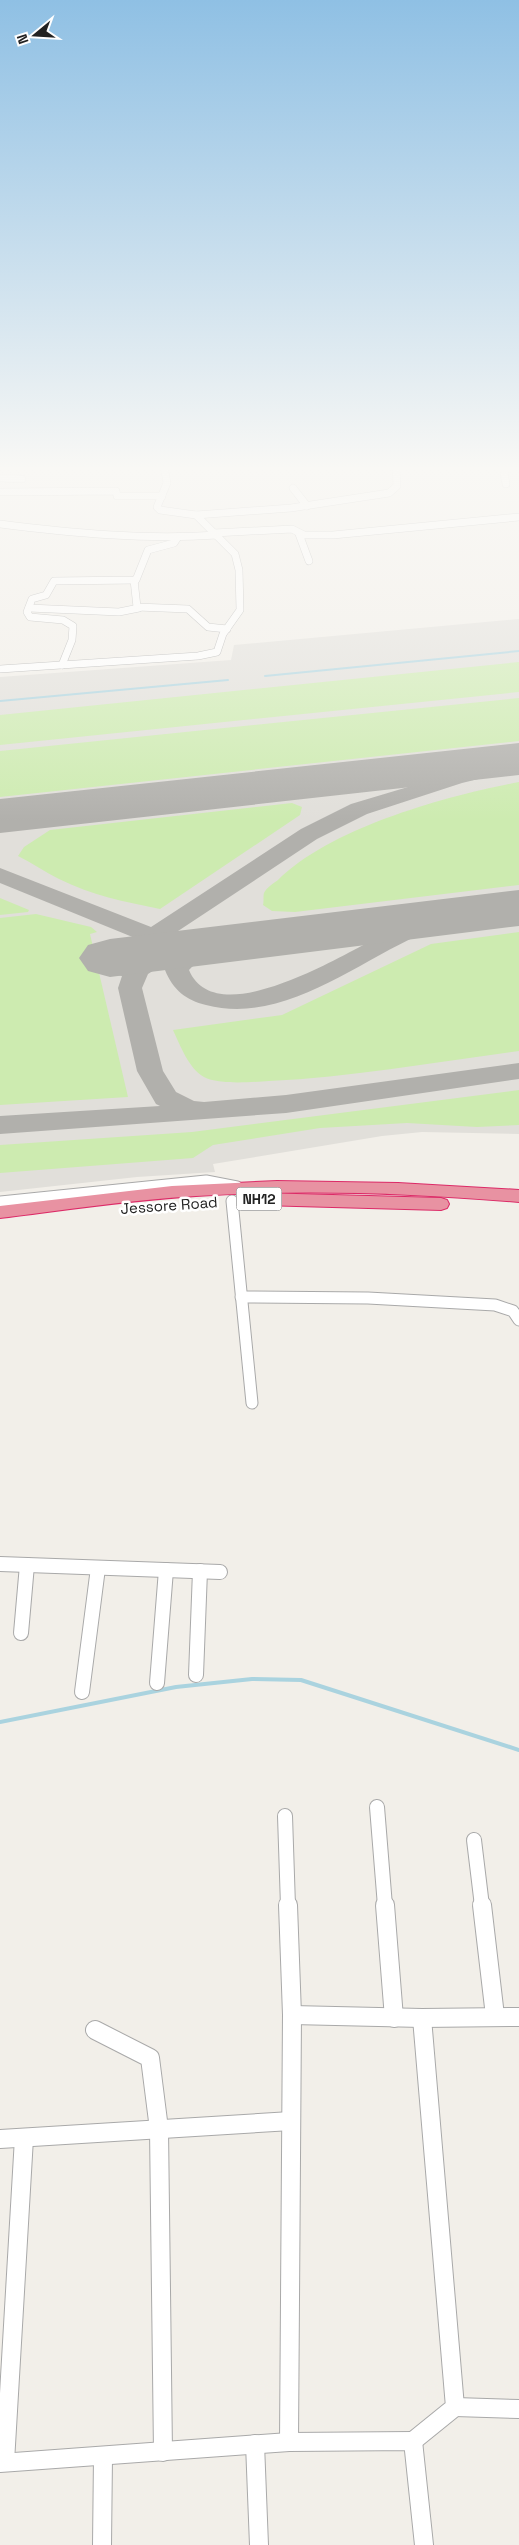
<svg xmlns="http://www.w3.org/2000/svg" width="519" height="2545" font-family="'Space Grotesk',sans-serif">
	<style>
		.airport { fill: #e1dfda }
		.grass { fill: #cdebb0 }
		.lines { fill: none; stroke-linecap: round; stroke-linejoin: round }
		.stream-far1 { stroke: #aad3df; stroke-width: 2 }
		.stream { stroke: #aad3df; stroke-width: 4 }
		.taxiway { fill: #b1b0ac; fill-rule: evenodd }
		.runway { fill: #b1b0ac; fill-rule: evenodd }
		.minor-far3-casing { stroke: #a9a9a9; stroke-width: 8 }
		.minor-far2-casing { stroke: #a9a9a9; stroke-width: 13 }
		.minor-far1-casing { stroke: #a9a9a9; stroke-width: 16 }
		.minor-casing { stroke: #a9a9a9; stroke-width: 20 }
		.highway-casing { stroke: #dc2a67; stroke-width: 2 }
		.minor-far3 { stroke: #fff; stroke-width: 7 }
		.minor-far2 { stroke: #fff; stroke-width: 11 }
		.minor-far1 { stroke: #fff; stroke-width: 14 }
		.minor { stroke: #fff; stroke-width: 18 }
		.highway { fill: #e892a2; fill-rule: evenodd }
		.labels { text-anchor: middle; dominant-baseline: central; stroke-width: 5; stroke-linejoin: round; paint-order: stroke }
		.shield { fill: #fff; stroke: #646464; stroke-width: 1 }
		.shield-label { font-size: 14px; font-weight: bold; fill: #222 }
		.street-label { font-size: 15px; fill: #222; stroke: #fff }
	</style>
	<rect width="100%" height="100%" fill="#f2efe9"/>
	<!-- airport -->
	<polygon class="airport" points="519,619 519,1134 422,1132 382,1136 213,1164 215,1172 137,1177 0,1192 0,677 231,660 234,645"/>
	<!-- grass -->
	<g class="grass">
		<polygon points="519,662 519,692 0,745 0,715"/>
		<polygon points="519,698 519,741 0,797 0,751"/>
		<path d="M519 782V885L295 912 272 911 263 905C264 902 263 896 264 893 266 888 274 883 278 880 332 827 446 796 519 782Z"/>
		<path d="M292 803 302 807 300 815 160 909C125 902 91 895 59 879 45 872 32 863 18 856L24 847 50 830Z"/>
		<polygon points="0,898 29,910 28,912 0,915"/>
		<polygon points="36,914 91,927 97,932 90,934 128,1097 0,1105 0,918"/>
		<path d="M519 932V1051C436 1062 353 1077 269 1081 252 1082 219 1085 204 1077 189 1069 180 1045 173 1030L282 1015 431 944Z"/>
		<polygon points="519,1090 519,1125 477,1127 407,1123 320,1128 213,1145 193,1158 0,1173 0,1145 192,1132"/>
	</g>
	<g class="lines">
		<!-- stream-far1 -->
		<g class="stream-far1">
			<polyline points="265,676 519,651"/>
			<polyline points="0,701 228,680"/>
		</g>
		<!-- stream -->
		<polyline class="stream" points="0,1722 176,1687 252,1679 301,1680 519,1750"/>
		<!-- taxiway -->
		<g class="taxiway">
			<polygon points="519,757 519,769 462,783 367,814 317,839 172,935 179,941 176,946 167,948 156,945 143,955 153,953 162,955 165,960 162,965 148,974 142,988 163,1071 176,1092 194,1101 204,1102 286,1095 519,1063 519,1079 286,1113 0,1134 0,1116 160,1106 156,1104 137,1071 118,988 122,976 117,975 114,970 120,952 135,938 0,883 0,868 151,927 301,829 351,804 448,775"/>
			<polygon points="27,806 35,808 38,813 35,818 0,830 0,815"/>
			<path d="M477 906 485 908 489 913 485 918C463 924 440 925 419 935 354 964 282 1025 206 1005 186 1000 173 990 165 970 179 950 207 931 233 938L236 943C228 954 203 954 189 970 218 1039 363 942 403 924 427 914 452 910 477 906Z"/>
		</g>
		<!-- runway -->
		<g class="runway">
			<polygon points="519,743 519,775 0,833 0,799"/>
			<polygon points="519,890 519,926 110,977 88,971 79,958 88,945 110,939"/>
		</g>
		<!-- minor-far3 casing -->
		<g class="minor-far3-casing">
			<g id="minor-far3">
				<polyline points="0,478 22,479"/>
				<polyline points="506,484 504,473 507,466"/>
				<polyline points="293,488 307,506"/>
				<polyline points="0,492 116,491 117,496 162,496"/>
				<polyline points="196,515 291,508 389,493 397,486 396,466"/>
				<path d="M0 524C72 533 145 540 217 535"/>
				<polyline points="214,533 292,529 304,535 333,535 519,517"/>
				<polyline points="299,534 309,561"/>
				<polyline points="134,580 137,607 188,609 208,627 227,629"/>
				<polyline points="29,608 119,612 139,608"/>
				<polyline points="62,665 72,640 73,626 63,620 30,617 27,612 32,599 46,595 54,581 136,580 148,550 174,543 178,537"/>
				<polyline points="0,669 198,656 217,652 223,634 240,610 239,570 235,554 196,515 160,510 157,507 167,483 164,466"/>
			</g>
		</g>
		<!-- minor-far2 casing -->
		<g class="minor-far2-casing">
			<g id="minor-far2">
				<polyline points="232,1201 252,1403"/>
				<polyline points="0,1202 206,1181 237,1187"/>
				<polyline points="241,1297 368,1298 495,1305 513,1311 519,1320"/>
			</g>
		</g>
		<!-- minor-far1 casing -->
		<g class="minor-far1-casing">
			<g id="minor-far1">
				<polyline points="0,1564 220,1572"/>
				<polyline points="21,1633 27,1565"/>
				<polyline points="196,1675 200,1571"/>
				<polyline points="157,1683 166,1570"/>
				<polyline points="82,1692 98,1568"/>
				<polyline points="377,1807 385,1906"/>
				<polyline points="285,1816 288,1906"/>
				<polyline points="474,1840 482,1906"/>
			</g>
		</g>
		<!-- minor casing -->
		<g class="minor-casing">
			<g id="minor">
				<polyline points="288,1905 292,2015 289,2442"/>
				<polyline points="385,1905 394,2018"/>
				<polyline points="482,1905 495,2016"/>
				<polyline points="292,2015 422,2018 519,2017"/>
				<polyline points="95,2030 150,2058 159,2129 163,2452"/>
				<polyline points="0,2139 291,2121"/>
				<polyline points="455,2407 519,2409"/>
				<polyline points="413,2441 455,2407 422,2018"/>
				<polyline points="255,2444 259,2545"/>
				<polyline points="5,2462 24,2138"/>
				<polyline points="0,2463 289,2442 413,2441 424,2545"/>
				<polyline points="102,2545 103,2457"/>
			</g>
		</g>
		<!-- highway casing -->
		<g class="highway-casing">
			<g id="highway">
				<path d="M277 1181 398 1183 519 1190V1202C412 1193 304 1189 196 1196 131 1200 65 1210 0 1218V1206L172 1186Z"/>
				<polygon points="260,1193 441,1198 447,1200 449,1204 447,1208 441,1210 260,1205 254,1203 252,1199 254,1195"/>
			</g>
		</g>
		<!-- minor-far3 -->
		<use href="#minor-far3" class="minor-far3"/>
		<!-- minor-far2 -->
		<use href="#minor-far2" class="minor-far2"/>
		<!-- minor-far1 -->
		<use href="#minor-far1" class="minor-far1"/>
		<!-- minor -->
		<use href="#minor" class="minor"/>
		<!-- highway -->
		<use href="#highway" class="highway"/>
	</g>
	<!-- sky -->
	<linearGradient id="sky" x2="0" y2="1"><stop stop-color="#8fc0e4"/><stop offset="0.57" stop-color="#f9f8f5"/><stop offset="1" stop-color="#f9f8f5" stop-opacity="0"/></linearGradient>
	<rect width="519" height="822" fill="url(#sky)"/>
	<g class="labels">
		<!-- shield labels -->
		<rect class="shield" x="236.5" y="1187.5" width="45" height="23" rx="4"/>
		<g class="shield-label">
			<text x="259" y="1199">NH12</text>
		</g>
		<!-- street labels -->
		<g class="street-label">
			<text transform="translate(169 1205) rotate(-4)">Jessore Road</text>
		</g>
	</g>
	<!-- north arrow -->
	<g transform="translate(35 35) rotate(252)" stroke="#ffffff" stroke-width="4" paint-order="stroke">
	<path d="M0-4L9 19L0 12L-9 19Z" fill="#222222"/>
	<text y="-8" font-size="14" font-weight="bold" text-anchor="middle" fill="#222222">N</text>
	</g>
</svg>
